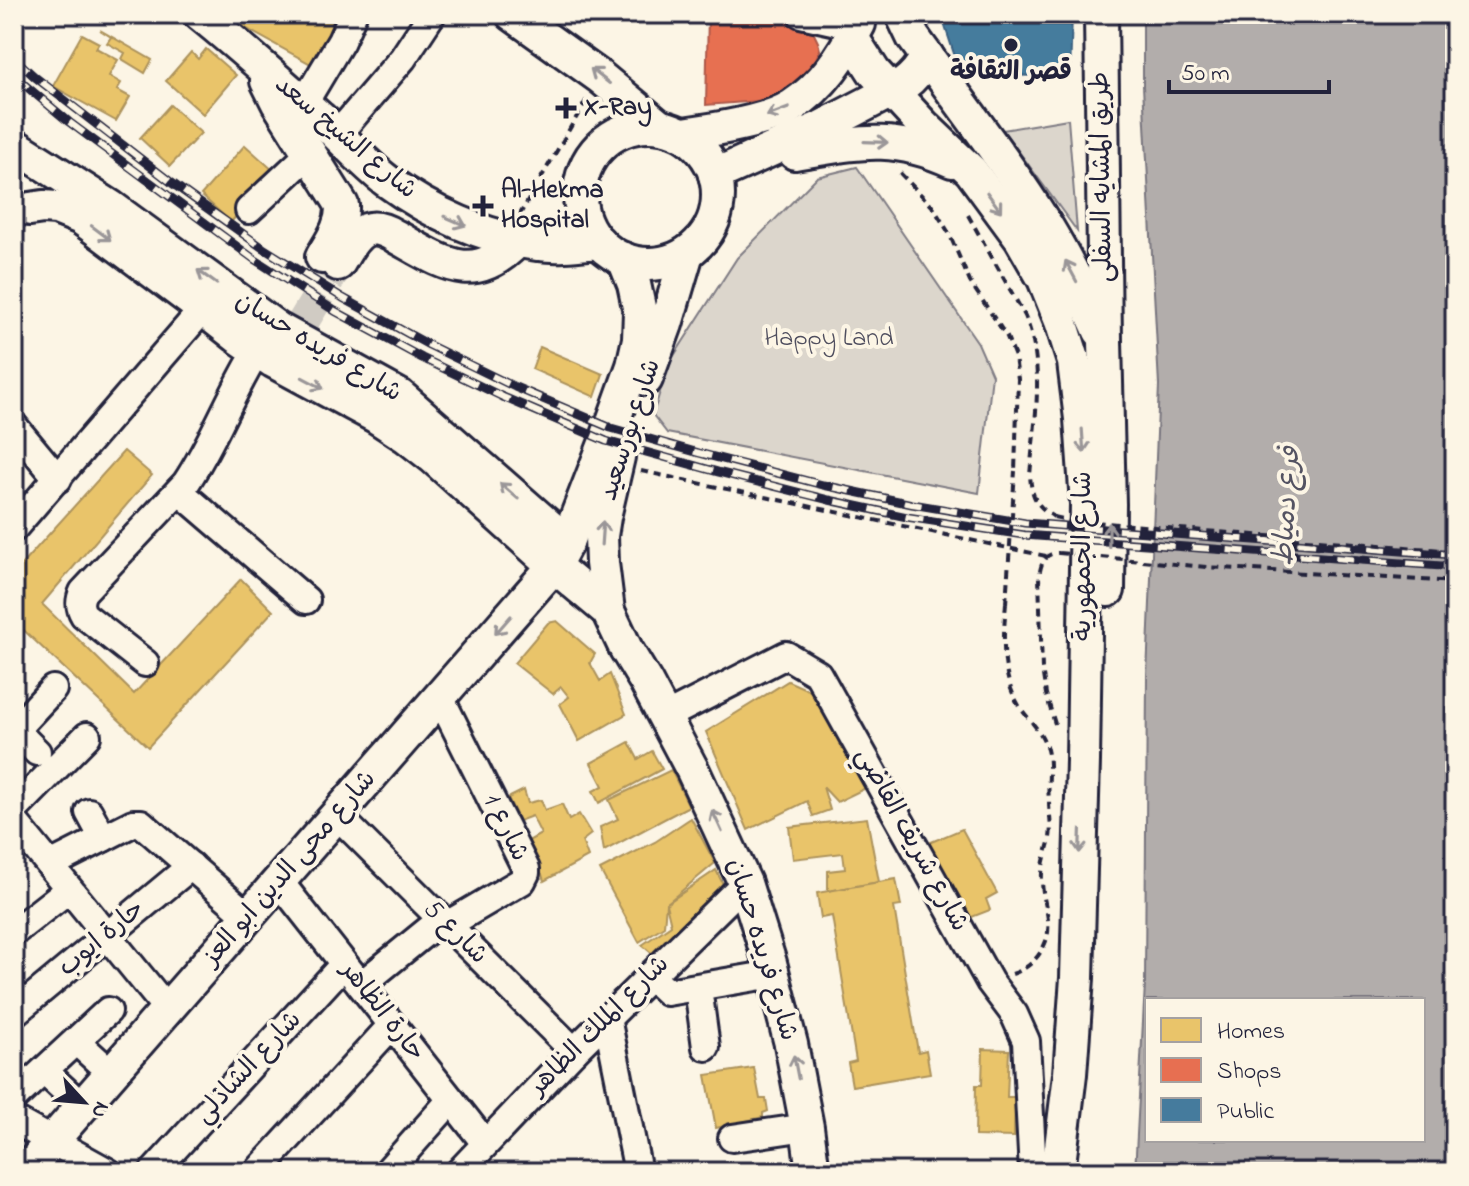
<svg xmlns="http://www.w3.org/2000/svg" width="1469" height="1186" font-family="'Indie Flower','Playpen Sans Arabic',sans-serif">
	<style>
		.green { fill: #dcd6cc; stroke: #7f7c84; stroke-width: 2 }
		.water { fill: #b2adab; stroke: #78757e; stroke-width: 2; fill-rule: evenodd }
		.homes { fill: #e9c46a; stroke: #ad935c; stroke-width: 2 }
		.shops { fill: #e76f51; stroke: #ac584a; stroke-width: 2 }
		.public { fill: #457b9d; stroke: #3a6080; stroke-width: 2 }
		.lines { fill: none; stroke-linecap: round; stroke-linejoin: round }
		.major-tunnel { stroke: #d0cbc3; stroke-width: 32; stroke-dasharray: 32 16; stroke-linecap: butt }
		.minor-casing { stroke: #22223b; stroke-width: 32 }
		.major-casing { stroke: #22223b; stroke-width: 38 }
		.path { stroke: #22223b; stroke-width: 4; stroke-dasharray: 8 6; stroke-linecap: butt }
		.minor { stroke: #fcf5e5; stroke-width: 26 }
		.major { stroke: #fcf5e5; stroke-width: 32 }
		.rail-casing { stroke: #22223b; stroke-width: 9 }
		.rail { stroke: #fcf5e5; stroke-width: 6; stroke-dasharray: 18; stroke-linecap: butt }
		.path-bridge { stroke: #22223b; stroke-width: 4; stroke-dasharray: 8 6; stroke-linecap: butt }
		.oneway { stroke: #9a9698 }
		.poi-dot { fill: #22223b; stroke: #fcf5e5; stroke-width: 3 }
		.labels { text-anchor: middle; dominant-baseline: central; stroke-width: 8; stroke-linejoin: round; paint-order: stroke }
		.poi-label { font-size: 26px; font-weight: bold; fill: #22223b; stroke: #fcf5e5; text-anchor: start }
		.street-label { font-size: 26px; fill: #22223b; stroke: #fcf5e5 }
		.park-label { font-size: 26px; fill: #504f5f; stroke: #fcf5e5 }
		.water-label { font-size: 28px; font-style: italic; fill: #545362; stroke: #fcf5e5 }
	</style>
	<rect width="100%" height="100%" fill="#fcf5e5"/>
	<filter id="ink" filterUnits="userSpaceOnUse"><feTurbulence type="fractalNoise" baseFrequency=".0125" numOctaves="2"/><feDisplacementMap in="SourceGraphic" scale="16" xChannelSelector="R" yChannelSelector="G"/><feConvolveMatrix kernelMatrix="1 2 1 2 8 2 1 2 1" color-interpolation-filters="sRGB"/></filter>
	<g filter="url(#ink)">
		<!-- green -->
		<g class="green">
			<polygon points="1068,119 1077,231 1003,130"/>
			<polygon points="857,167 978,343 992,375 979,493 667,433 653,415 668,365 737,258 817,177"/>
		</g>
		<!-- water -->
		<path class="water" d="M1143 14H1455V1172H1135L1145 984 1147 675 1159 385 1143 86ZM1147 1000H1423V1140H1147Z"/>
		<!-- homes -->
		<g class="homes">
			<polygon points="220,14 344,14 316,67"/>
			<polygon points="100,30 152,60 145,73 122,59 125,53 107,43 111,37"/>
			<polygon points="82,34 99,43 96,48 118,60 109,76 121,83 117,90 130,97 116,121 53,86"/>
			<polygon points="206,49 236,75 203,114 166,81 191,52 198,59"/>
			<polygon points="170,105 201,133 170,166 140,138"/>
			<polygon points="245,145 275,172 231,222 201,195"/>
			<polygon points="540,347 603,374 595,397 532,369"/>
			<polygon points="124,451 152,475 42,604 134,694 241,579 273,611 148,747 14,621 14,573"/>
			<polygon points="557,621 595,654 590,663 600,681 610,674 626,714 579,741 560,704 569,697 561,687 553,694 514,663 548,623"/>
			<polygon points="788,681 824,697 872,785 837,802 823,787 830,810 813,816 807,801 748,830 706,732"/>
			<polygon points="629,742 638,759 652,751 662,769 599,803 593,791 603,786 591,763"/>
			<polygon points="671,770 689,806 604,851 600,827 618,819 609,800"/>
			<polygon points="524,790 528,803 541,800 545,810 562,804 569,820 579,814 591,834 582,841 588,857 544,881 542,874 529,879 521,845 541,834 532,816 519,821 508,798"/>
			<polygon points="691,818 715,863 666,904 664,926 639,942 600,870 655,842"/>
			<polygon points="867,818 879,882 828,891 828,871 845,869 843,853 793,859 789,827"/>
			<polygon points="962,829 997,893 986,899 990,910 964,920 924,845"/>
			<polygon points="716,870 730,898 663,963 642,945 671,925 666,904"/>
			<polygon points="896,879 901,906 894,907 918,1052 926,1050 930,1073 852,1086 848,1063 856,1061 832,916 821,918 817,893"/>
			<polygon points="983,1049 1009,1050 1007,1097 1015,1097 1014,1137 975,1136 976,1085 982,1085"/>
			<polygon points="754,1068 760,1099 766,1099 768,1111 763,1113 763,1117 716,1128 706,1075"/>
			<rect x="935" y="1169" width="54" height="3"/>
		</g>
		<!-- shops -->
		<polygon class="shops" points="708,14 778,15 801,24 813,32 818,42 820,50 815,61 809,71 786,92 773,100 706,105"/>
		<!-- public -->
		<polygon class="public" points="941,14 1072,14 1070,76 961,75"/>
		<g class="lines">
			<!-- major-tunnel -->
			<polyline class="major-tunnel" points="303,322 338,264"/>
			<!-- minor casing -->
			<g class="minor-casing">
				<g id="minor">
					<polyline points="801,14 851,25"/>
					<polyline points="304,103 341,41 353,14"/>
					<polyline points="338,134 403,58 432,14"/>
					<polyline points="249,210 310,153"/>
					<polyline points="14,426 58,479"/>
					<polyline points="179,491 306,600"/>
					<polyline points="14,528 203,309"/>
					<path d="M145 663 84 615C79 607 79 601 83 592L186 483C214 441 231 393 258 350"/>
					<polyline points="440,697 526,869 526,873 522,881 447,925"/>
					<polyline points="665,717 786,655 818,674 990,982 1014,1014 1026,1041 1033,1172"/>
					<polyline points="14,729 37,752"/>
					<polyline points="15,730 53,689"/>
					<polyline points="14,810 87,736"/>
					<polyline points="89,812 103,838"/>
					<polyline points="337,815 574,1051"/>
					<polyline points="14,821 167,1009"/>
					<polyline points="50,865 133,823 141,823 248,916"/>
					<polyline points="279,881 485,1143"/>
					<polyline points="14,932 69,889"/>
					<polyline points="650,976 667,992 773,974"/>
					<polyline points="361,985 442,919"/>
					<polyline points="698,988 706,1047"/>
					<polyline points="14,1013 191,866"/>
					<polyline points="607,1018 638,1172"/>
					<polyline points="76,1041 111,1073"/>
					<polyline points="44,1071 83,1107"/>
					<polyline points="14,1098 108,1011"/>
					<polyline points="14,1120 108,1172"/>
					<polyline points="732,1138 807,1127"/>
					<polyline points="153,1172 344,964"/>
					<polyline points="257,1172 392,1025"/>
					<polyline points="387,1172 451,1100"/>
					<polyline points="459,1172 574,1051 745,883"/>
				</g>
			</g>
			<!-- major casing -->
			<g class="major-casing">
				<g id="major">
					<path d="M200 14C241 47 281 83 320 118 343 139 363 163 387 181 431 213 484 238 538 244 559 247 579 244 599 242"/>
					<polyline points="512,14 600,77 659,126"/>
					<polyline points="850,14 852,38 874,72 923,125 971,171 1021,239 1044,279 1061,321 1074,362 1081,419 1087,504 1083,761 1077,978 1070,1074 1058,1172"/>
					<path d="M902 14 913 37C958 100 1006 161 1047 227 1067 260 1084 295 1100 331"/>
					<polyline points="1101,14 1105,341 1109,504 1108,590"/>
					<path d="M267 81 278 103 342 205C343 225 332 240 322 257"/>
					<circle cx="649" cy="195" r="69"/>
					<path d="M683 134C713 130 767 122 792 106 823 86 843 55 859 24"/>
					<polyline points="14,145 111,207 278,329 400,396 567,542"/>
					<path d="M795 153C858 143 890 133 952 161"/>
					<path d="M715 175 822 127 903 85C914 77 921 69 927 56"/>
					<polyline points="30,209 43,207 56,208 81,218 203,309 237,336 273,361 377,417 406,436 433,457 554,566 608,611"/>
					<path d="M338 264C345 253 353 235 366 230 376 226 387 231 395 236 442 262 473 288 518 240"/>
					<polyline points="646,379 666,324 687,253"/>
					<polyline points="618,457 604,517 601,536 602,563 608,611 626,649 646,682 693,771 745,883 770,963 791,1044 807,1127 813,1172"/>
					<polyline points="25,1172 554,566 567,542 606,441 633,366 639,339 640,312 634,284 624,259"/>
				</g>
			</g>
			<!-- path -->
			<g class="path">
				<polyline points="900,173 933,207 949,233 970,282 1007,337 1015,357 1018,379 1015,471"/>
				<path d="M968 215 1025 316C1046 367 1034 422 1030 476 1032 498 1036 505 1054 517"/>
				<polyline points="519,216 587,99"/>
				<polyline points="641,471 1046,556"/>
				<path d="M1006 603C1003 638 1000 679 1022 710 1031 722 1041 731 1046 746 1052 765 1047 782 1049 801 1049 814 1052 825 1050 838 1047 852 1041 866 1042 880 1042 901 1053 921 1046 941 1040 957 1028 969 1012 974"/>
				<path d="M1055 724 1046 694 1042 669 1039 577C1041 563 1044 553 1059 553"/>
			</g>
			<!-- minor -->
			<use href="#minor" class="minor"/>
			<!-- major -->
			<use href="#major" class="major"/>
			<!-- rail casing -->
			<g class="rail-casing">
				<g id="rail">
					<polyline points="14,58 35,77 172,183 263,248 343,298 429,345 515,387 611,428 699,453 823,485 912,504 1025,523 1455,555"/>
					<polyline points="14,76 69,122 254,259 335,311 422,358 503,397 606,441 718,472 829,500 907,517 1024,535 1455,567"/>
				</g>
			</g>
			<!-- rail -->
			<use href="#rail" class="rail"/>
			<!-- path-bridge -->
			<g class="path-bridge">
				<polyline points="1054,517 1068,520 1455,551"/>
				<polyline points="1059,553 1206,567 1455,582"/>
				<polyline points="1006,603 1015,471"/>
			</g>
		</g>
		<!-- one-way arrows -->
		<defs><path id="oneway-shaft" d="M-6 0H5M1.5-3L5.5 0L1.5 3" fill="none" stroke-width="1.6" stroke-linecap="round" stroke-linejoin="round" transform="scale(2)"/></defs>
		<g class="oneway">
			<use href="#oneway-shaft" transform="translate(600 76) rotate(-142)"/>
			<use href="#oneway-shaft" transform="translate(778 112) rotate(159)"/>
			<use href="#oneway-shaft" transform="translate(876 142) rotate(2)"/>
			<use href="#oneway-shaft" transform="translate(994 202) rotate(54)"/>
			<use href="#oneway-shaft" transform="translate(455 221) rotate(23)"/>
			<use href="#oneway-shaft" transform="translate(101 233) rotate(37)"/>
			<use href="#oneway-shaft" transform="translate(1071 271) rotate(-118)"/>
			<use href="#oneway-shaft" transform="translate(207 277) rotate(-144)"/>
			<use href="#oneway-shaft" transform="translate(313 383) rotate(28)"/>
			<use href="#oneway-shaft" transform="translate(1083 441) rotate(86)"/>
			<use href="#oneway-shaft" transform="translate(509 491) rotate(-139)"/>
			<use href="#oneway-shaft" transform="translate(602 533) rotate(-86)"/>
			<use href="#oneway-shaft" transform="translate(1109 535) rotate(-89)"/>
			<use href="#oneway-shaft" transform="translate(503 625) rotate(131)"/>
			<use href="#oneway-shaft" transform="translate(717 821) rotate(-115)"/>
			<use href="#oneway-shaft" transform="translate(1080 841) rotate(92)"/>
			<use href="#oneway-shaft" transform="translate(796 1067) rotate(-101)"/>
		</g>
	</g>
	<!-- markers -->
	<g class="poi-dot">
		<circle cx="1011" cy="45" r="8"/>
		<path d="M562 96h8v8h8v8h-8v8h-8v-8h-8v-8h8z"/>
		<path d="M479 194h8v8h8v8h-8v8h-8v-8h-8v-8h8z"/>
	</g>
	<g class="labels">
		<!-- poi labels -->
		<g class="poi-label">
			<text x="1011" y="73" text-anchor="middle">قصر الثقافة</text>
			<text x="584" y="108">X-Ray</text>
			<text x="501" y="191">Al-Hekma<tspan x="501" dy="30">Hospital</tspan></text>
		</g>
		<!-- street labels -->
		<g class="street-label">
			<text transform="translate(345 138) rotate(40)">شارع الشيخ سعد</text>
			<text transform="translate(1103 177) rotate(-91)">طريق المشايه السفلى</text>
			<text transform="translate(318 348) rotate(31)">شارع فريده حسان</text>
			<text transform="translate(631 430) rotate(-72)">شارع بورسعيد</text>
			<text transform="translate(1084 556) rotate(-90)">شارع الجمهورية</text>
			<text transform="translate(505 828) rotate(64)">شارع 1</text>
			<text transform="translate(911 840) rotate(61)">شارع شريف القاضي</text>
			<text transform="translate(290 869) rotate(-49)">شارع محى الدين ابو العز</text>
			<text transform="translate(455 933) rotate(45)">شارع 5</text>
			<text transform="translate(102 939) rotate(-40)">حارة ايوب</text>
			<text transform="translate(761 950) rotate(73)">شارع فريده حسان</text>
			<text transform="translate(382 1012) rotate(52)">حارة الظاهر</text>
			<text transform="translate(600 1026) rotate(-45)">شارع الملك الظاهر</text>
			<text transform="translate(249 1068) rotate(-47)">شارع الشاذلي</text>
		</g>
		<!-- park labels -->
		<g class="park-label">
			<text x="829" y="339">Happy Land</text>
		</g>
		<!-- water labels -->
		<g class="water-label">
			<text transform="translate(1288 506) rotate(-86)">فرع دمياط</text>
		</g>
	</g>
	<!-- margin -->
	<rect width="1469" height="1186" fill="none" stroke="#fcf5e5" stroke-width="48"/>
	<rect x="24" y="24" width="1421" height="1138" fill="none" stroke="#22223b" stroke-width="3" filter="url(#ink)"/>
	<!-- legend -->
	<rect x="1145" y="998" width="280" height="144" fill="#fcf5e5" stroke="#a5a1a1" stroke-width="2"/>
	<rect x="1161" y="1018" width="40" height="24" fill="#e9c46a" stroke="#a5a1a1" stroke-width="2"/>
	<text x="1217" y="1038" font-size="24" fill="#22223b">Homes</text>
	<rect x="1161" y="1058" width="40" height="24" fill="#e76f51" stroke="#a5a1a1" stroke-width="2"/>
	<text x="1217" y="1078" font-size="24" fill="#22223b">Shops</text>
	<rect x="1161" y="1098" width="40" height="24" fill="#457b9d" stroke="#a5a1a1" stroke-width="2"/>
	<text x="1217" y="1118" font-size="24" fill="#22223b">Public</text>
	<!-- north arrow -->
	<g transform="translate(84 1102) rotate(116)" stroke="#fcf5e5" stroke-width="6" paint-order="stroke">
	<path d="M0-6L14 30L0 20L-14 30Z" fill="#22223b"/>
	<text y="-12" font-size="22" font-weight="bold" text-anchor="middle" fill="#22223b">N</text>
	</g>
	<!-- scale -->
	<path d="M1169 80v12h160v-12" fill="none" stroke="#22223b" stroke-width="4"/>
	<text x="1181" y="80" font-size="24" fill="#22223b" stroke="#fcf5e5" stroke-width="6" paint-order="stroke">50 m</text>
</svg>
